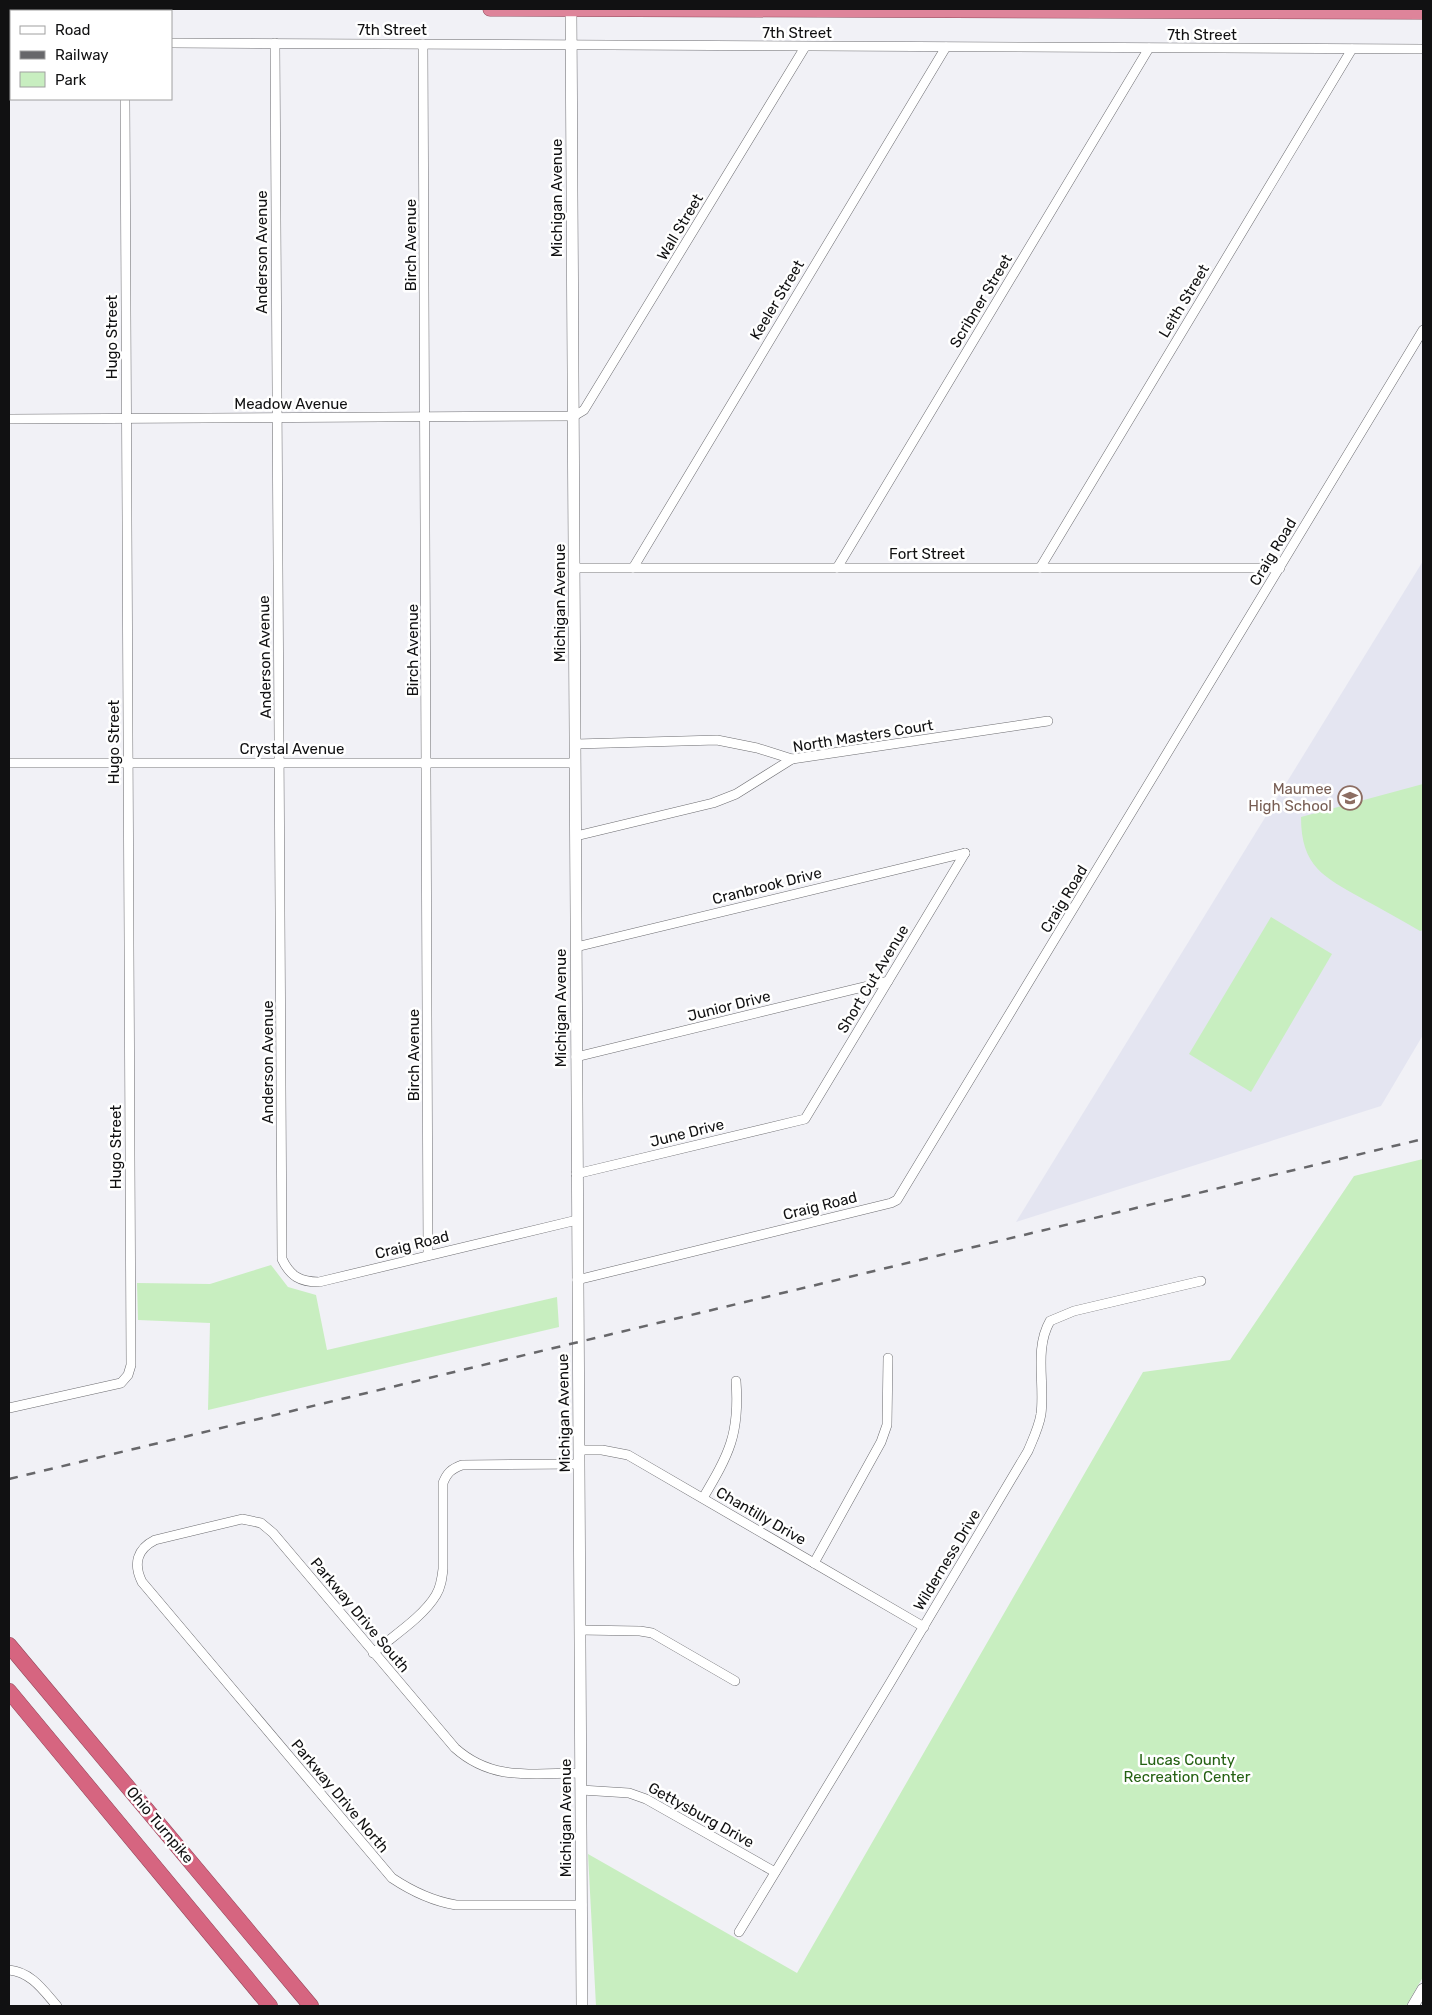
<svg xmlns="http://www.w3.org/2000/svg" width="1432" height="2015" font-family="Rubik,sans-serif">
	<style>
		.built { fill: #e4e5f1 }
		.green { fill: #c8eec0 }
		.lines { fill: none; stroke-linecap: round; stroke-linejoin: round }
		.minor-casing { stroke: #6c6c70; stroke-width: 10 }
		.tertiary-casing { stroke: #6c6c70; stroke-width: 12 }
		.trunk-casing { stroke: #91485a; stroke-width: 15 }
		.motorway-casing { stroke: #91485a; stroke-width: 16 }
		.minor { stroke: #fff; stroke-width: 9 }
		.tertiary { stroke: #fff; stroke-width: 11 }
		.trunk { stroke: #de849a; stroke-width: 14 }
		.motorway { stroke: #d66580; stroke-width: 15 }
		.rail { stroke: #67676a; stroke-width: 2.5; stroke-dasharray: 9 9; stroke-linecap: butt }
		.labels { text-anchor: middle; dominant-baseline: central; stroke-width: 5; stroke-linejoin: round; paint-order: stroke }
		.street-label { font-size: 15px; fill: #111112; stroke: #fff }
		.education-label { font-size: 15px; fill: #785e54; stroke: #fff; text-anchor: end }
		.park-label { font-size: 15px; fill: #246112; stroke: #fff }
	</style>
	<rect width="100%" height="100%" fill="#f1f1f6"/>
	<!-- built -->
	<polygon class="built" points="1423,561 1423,1035 1381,1106 1016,1222"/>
	<!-- green -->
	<g class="green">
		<path d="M1423 784V930L1420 931C1401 920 1382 909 1363 899 1324 877 1301 867 1301 817Z"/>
		<polygon points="1271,917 1332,954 1251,1092 1189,1054"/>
		<polygon points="1423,1159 1423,1977 1406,2006 596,2006 588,1854 797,1973 1143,1372 1230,1360 1354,1176"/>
		<polygon points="271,1265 288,1287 316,1295 327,1350 557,1297 559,1327 208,1410 210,1323 138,1320 137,1283 210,1284"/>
	</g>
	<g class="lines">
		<!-- minor casing -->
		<g class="minor-casing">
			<g id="minor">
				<polyline points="9,42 11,42"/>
				<polyline points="171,43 1423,49"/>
				<path d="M275 43 282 1259C290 1276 300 1282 319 1282L577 1220"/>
				<polyline points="423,44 428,1255"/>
				<polyline points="9,419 574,416 584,410 805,47"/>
				<polyline points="575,568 1280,568"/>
				<polyline points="633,568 946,47"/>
				<polyline points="837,568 1149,48"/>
				<polyline points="1040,568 1352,49"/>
				<polyline points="576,744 717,740 757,748 792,759"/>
				<polyline points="9,763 575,763"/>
				<polyline points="576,836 713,803 736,794 792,759 1048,721"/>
				<polyline points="576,947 965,853"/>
				<polyline points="576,1057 888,981"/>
				<polyline points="576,1174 805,1119 965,853"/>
				<polyline points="577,1280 891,1203 897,1200 1423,330"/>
				<polyline points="9,1408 121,1383 128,1375 131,1365 125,99"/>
				<polyline points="579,1450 602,1450 628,1455 924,1627"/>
				<path d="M703 1498C729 1454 740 1434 736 1381"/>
				<polyline points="814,1563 881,1442 887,1425 888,1358"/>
				<polyline points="580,1630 640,1631 652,1633 735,1681"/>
				<path d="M373 1653C393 1636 423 1617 436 1595 441 1587 442 1578 443 1569V1483C447 1473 451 1469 462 1465L579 1464"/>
				<path d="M581 1773C533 1773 493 1782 455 1748L273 1533 261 1523 242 1519 155 1540C137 1549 133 1564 142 1582L392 1878C413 1892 432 1901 456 1905H582"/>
				<polyline points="581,1790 629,1793 646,1799 775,1872"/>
				<path d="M739 1932 890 1683 1028 1451C1033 1439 1039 1427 1041 1414 1045 1383 1034 1349 1050 1321L1074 1311 1201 1281"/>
				<path d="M9 1970C31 1972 43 1990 57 2006"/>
			</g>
		</g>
		<!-- tertiary casing -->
		<g class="tertiary-casing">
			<g id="tertiary">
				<polyline points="571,9 582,2006"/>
				<polyline points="1413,2006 1423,1989"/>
			</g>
		</g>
		<!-- trunk casing -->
		<g class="trunk-casing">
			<polyline id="trunk" points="490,9 1423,12"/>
		</g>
		<!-- motorway casing -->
		<g class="motorway-casing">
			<g id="motorway">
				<polyline points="9,1645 311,2006"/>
				<polyline points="9,1691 270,2006"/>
			</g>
		</g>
		<!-- minor -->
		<use href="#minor" class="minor"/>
		<!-- tertiary -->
		<use href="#tertiary" class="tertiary"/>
		<!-- trunk -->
		<use href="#trunk" class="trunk"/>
		<!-- motorway -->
		<use href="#motorway" class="motorway"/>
		<!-- rail -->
		<polyline class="rail" points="9,1479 1423,1139"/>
	</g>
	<!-- icons -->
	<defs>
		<g id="school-ring" transform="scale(1.25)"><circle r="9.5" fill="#fff" stroke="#8d6e63" stroke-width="1.5"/><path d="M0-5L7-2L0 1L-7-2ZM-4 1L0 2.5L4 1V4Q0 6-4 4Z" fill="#8d6e63"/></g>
	</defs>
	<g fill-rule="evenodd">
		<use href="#school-ring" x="1350" y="798"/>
	</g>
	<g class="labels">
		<!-- street labels -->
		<g class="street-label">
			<text x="392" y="30">7th Street</text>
			<text x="797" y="33">7th Street</text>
			<text x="1202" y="35">7th Street</text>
			<text transform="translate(557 198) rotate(-90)">Michigan Avenue</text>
			<text transform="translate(680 227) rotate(-59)">Wall Street</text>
			<text transform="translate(411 245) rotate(-90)">Birch Avenue</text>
			<text transform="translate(262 252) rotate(-90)">Anderson Avenue</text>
			<text transform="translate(777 300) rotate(-59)">Keeler Street</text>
			<text transform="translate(981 301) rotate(-59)">Scribner Street</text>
			<text transform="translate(1184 301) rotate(-59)">Leith Street</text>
			<text transform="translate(112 337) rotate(-90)">Hugo Street</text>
			<text x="291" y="404">Meadow Avenue</text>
			<text transform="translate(1273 552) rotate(-59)">Craig Road</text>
			<text x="927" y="554">Fort Street</text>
			<text transform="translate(560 603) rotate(-90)">Michigan Avenue</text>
			<text transform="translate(413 650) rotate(-90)">Birch Avenue</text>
			<text transform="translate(265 657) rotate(-91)">Anderson Avenue</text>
			<text transform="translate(863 736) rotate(-9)">North Masters Court</text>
			<text transform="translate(114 742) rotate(-90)">Hugo Street</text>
			<text x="292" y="749">Crystal Avenue</text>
			<text transform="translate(767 886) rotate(-14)">Cranbrook Drive</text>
			<text transform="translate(1064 899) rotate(-59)">Craig Road</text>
			<text transform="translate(873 979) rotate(-59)">Short Cut Avenue</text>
			<text transform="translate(729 1006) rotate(-14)">Junior Drive</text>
			<text transform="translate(561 1008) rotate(-90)">Michigan Avenue</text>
			<text transform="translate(414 1055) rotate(-90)">Birch Avenue</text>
			<text transform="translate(268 1062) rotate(-90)">Anderson Avenue</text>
			<text transform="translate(687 1133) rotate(-14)">June Drive</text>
			<text transform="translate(116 1147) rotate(-90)">Hugo Street</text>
			<text transform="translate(820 1206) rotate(-14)">Craig Road</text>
			<text transform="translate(412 1245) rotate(-14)">Craig Road</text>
			<text transform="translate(564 1413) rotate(-91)">Michigan Avenue</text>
			<text transform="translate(761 1516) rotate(30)">Chantilly Drive</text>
			<text transform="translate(947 1560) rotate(-59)">Wilderness Drive</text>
			<text transform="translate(360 1615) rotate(50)">Parkway Drive South</text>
			<text transform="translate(340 1796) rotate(50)">Parkway Drive North</text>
			<text transform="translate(701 1815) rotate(29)">Gettysburg Drive</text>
			<text transform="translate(566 1818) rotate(-90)">Michigan Avenue</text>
			<text transform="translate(160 1825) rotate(50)">Ohio Turnpike</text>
		</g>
		<!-- education labels -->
		<g class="education-label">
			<text x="1332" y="789">Maumee<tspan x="1332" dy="17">High School</tspan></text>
		</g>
		<!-- park labels -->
		<g class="park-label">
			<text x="1187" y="1760">Lucas County<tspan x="1187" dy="17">Recreation Center</tspan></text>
		</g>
	</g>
	<!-- border -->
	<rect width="1432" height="2015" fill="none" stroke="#111112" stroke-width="20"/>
	<!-- legend -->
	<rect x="10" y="10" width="162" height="90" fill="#ffffff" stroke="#a0a0a0"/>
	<rect x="20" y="26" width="25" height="8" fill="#ffffff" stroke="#a0a0a0"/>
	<text x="55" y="35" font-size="15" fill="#111112">Road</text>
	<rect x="20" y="51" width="25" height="8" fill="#67676a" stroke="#a0a0a0"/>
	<text x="55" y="60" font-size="15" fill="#111112">Railway</text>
	<rect x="20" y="72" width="25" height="15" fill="#c8eec0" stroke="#a0a0a0"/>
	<text x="55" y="85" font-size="15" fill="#111112">Park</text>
</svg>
